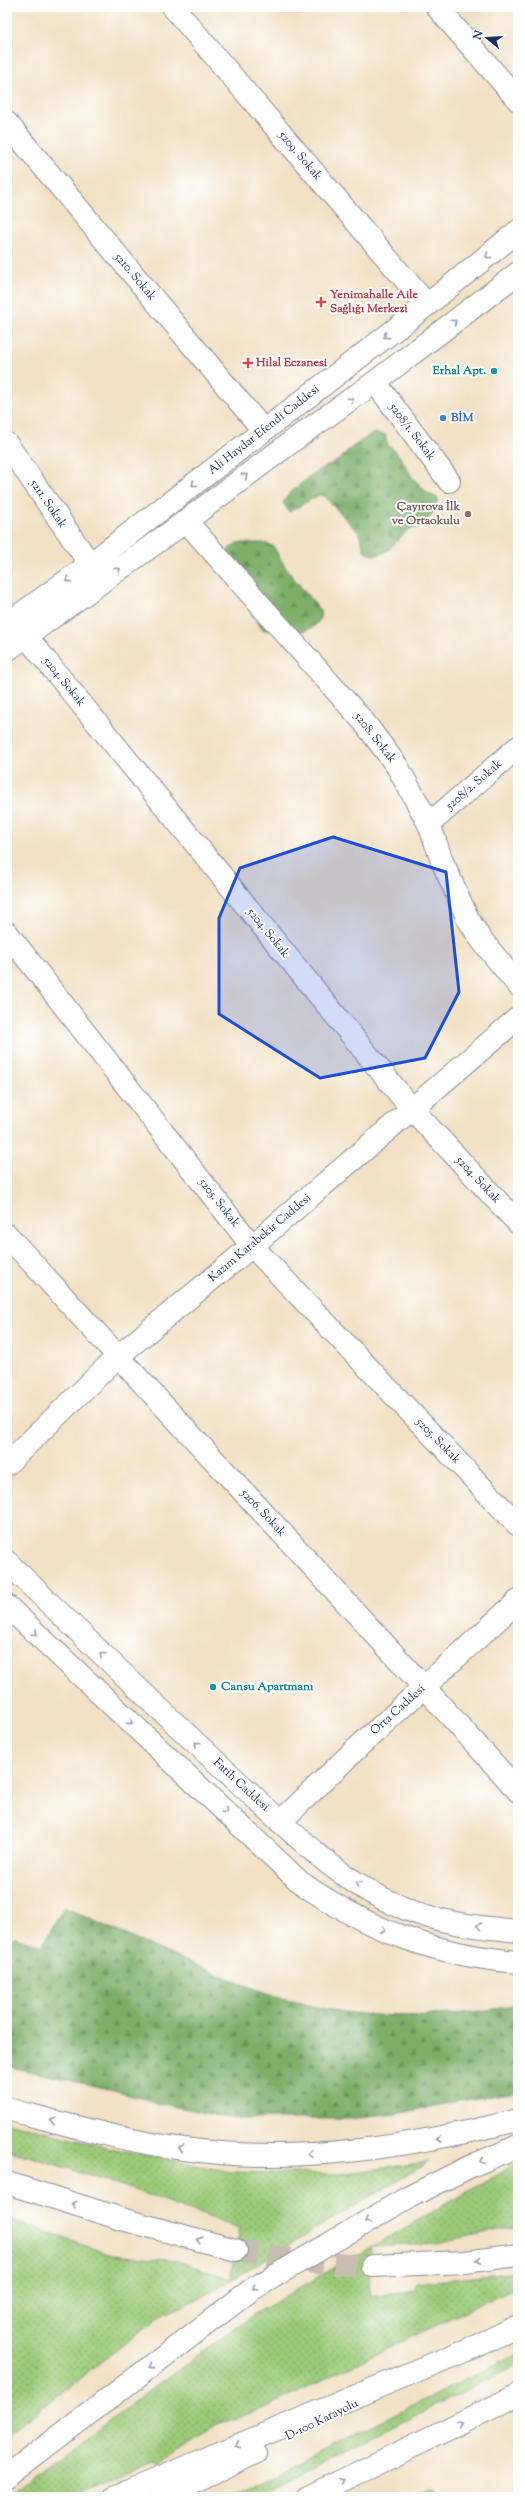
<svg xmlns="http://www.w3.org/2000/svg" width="525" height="2504" font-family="'Sorts Mill Goudy',serif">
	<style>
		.grass { fill: url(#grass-dots); stroke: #5c7c6b }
		.forest { fill: url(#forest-firs); stroke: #4c6e63 }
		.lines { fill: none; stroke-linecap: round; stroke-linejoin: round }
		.highway-tunnel { stroke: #c7bdb0; stroke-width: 22; stroke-dasharray: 22 11; stroke-linecap: butt }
		.minor-casing { stroke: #868891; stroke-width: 24 }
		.major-casing { stroke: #868891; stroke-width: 24 }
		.highway-casing { stroke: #868891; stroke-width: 24 }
		.minor { stroke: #fff; stroke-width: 22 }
		.major { stroke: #fff; stroke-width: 22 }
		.highway { stroke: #fff; stroke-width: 22 }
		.oneway { stroke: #8d97ae }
		.marked { fill: #1d4ed8; fill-opacity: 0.2; stroke: #1d4ed8; stroke-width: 3; stroke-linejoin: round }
		.health-dot { fill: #e0444e; stroke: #fff; stroke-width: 1.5 }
		.culture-dot { fill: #0f9aa8; stroke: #fff; stroke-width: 1.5 }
		.shop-dot { fill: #3f7fe0; stroke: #fff; stroke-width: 1.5 }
		.education-dot { fill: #8d6e63; stroke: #fff; stroke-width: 1.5 }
		.labels { text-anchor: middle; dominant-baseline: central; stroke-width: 4; stroke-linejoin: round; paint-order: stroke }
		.street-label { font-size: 12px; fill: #1b2f5e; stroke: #fff }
		.health-label { font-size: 12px; font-weight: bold; fill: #be3a42; stroke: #fff; text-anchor: start }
		.culture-label { font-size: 12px; font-weight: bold; fill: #0d838f; stroke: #fff; text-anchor: end }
		.shop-label { font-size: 12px; font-weight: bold; fill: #366cbe; stroke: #fff; text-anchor: start }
		.education-label { font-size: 12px; font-weight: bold; fill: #785e54; stroke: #fff; text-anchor: end }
	</style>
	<defs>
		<pattern id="grass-dots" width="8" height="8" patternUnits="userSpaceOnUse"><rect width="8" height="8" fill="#9cca78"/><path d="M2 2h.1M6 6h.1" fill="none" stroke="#7ea466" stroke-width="1.8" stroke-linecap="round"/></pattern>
		<pattern id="forest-firs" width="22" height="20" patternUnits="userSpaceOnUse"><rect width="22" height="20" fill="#7dae68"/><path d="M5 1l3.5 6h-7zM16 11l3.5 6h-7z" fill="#668e59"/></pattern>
	</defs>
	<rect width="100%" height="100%" fill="#fff"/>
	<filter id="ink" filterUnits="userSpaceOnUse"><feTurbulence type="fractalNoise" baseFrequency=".025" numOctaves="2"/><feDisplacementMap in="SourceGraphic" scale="8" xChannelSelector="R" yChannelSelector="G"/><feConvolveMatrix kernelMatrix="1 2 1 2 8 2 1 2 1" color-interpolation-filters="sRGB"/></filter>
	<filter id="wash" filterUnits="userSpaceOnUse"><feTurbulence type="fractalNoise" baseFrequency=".012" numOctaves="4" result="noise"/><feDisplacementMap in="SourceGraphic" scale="16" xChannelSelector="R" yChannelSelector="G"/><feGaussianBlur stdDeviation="0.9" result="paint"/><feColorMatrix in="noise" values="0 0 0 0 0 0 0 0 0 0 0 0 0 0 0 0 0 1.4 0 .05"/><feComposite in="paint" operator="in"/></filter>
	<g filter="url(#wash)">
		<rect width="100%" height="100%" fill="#f2e1c4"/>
		<!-- grass -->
		<g class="grass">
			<polygon points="7,2122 96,2145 231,2172 339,2174 429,2162 193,2302 160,2316 7,2435 7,2218 111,2255 178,2261 230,2279 240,2228 97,2177 7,2150"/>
			<polygon points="518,2163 518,2226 436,2243 371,2246 369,2296 415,2290 416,2283 518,2272 518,2286 262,2409 216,2425 159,2465 154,2462 70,2497 8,2497 147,2392 254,2314"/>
			<polygon points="518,2354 518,2365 250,2497 228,2497"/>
			<polygon points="433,2490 438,2497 416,2497"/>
		</g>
		<!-- forest -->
		<g class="forest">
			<path d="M373 433 386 435V442L398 454 412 477 427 493 438 498C436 508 428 522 420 527 416 529 412 528 408 530 395 540 385 563 365 552L359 533 325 497 319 495 289 512 283 503 288 495 303 482 317 471 341 459 348 450Z"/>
			<path d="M237 543H264L273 546 287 570 320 610C325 638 277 633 262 629L252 615 225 558 229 549Z"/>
			<path d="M64 1907C109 1928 154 1948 200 1967 248 1987 300 2007 352 2013 407 2019 464 2015 518 2005V2092L452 2102 397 2114 348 2119H234L163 2104 95 2086 7 2066V1941L16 1937 42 1946Z"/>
		</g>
	</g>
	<g filter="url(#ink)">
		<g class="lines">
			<!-- highway-tunnel -->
			<polyline class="highway-tunnel" points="236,2250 316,2263 372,2266"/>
			<!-- minor casing -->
			<g class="minor-casing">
				<g id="minor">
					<polyline points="173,7 427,305"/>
					<polyline points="437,7 518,100"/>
					<polyline points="7,123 263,430"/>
					<polyline points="375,382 449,481"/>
					<polyline points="7,444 90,564"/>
					<polyline points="186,521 364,722 397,766 429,824 442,861 468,919 480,938 518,985"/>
					<polyline points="26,636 411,1108 518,1223"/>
					<polyline points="429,824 518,747"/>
					<polyline points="7,933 252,1246 518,1525"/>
					<path d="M7 1235C176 1422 350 1603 518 1791"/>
					<polyline points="7,1464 117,1357 252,1246 518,1018"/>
					<path d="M7 1562C83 1636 159 1710 237 1781 288 1828 336 1880 401 1907 437 1923 479 1927 518 1931"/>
					<path d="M7 1606 300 1882C368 1930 435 1955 518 1962"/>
					<polyline points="280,1822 356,1749 518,1601"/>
				</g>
			</g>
			<!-- major casing -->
			<g class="major-casing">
				<g id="major">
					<polyline points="7,624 90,564 427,305 518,231"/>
					<polyline points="7,650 186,521 298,437 375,382 518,273"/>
				</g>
			</g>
			<!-- highway casing -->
			<g class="highway-casing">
				<g id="highway">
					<path d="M7 2109C65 2124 124 2141 184 2149 296 2165 409 2147 518 2120"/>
					<polyline points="7,2183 125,2220 236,2250"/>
					<polyline points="372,2266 465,2262 518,2255"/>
					<polyline points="7,2476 251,2290 405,2199 469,2167 518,2146"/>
					<polyline points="114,2497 481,2344 518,2326"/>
					<polyline points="164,2497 255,2453"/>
					<polyline points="308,2497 518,2395"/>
				</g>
			</g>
			<!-- minor -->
			<use href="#minor" class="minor"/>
			<!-- major -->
			<use href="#major" class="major"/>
			<!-- highway -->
			<use href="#highway" class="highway"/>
		</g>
		<!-- one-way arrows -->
		<defs><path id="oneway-chevron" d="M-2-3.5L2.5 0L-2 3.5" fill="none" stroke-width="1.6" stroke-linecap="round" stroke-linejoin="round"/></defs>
		<g class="oneway">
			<use href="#oneway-chevron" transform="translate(488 256) rotate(141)"/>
			<use href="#oneway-chevron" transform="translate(454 322) rotate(-38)"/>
			<use href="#oneway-chevron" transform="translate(386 336) rotate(143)"/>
			<use href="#oneway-chevron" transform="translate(351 400) rotate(-35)"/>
			<use href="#oneway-chevron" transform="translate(245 476) rotate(-37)"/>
			<use href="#oneway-chevron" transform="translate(194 484) rotate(142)"/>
			<use href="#oneway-chevron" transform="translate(118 570) rotate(-36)"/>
			<use href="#oneway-chevron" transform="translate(68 580) rotate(144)"/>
			<use href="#oneway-chevron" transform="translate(35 1633) rotate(43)"/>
			<use href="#oneway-chevron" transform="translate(102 1655) rotate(-137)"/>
			<use href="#oneway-chevron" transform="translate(130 1722) rotate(43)"/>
			<use href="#oneway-chevron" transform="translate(197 1744) rotate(-137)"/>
			<use href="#oneway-chevron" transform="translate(225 1811) rotate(43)"/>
			<use href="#oneway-chevron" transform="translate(358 1884) rotate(-147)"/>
			<use href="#oneway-chevron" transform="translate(479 1926) rotate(-170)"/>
			<use href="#oneway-chevron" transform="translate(383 1930) rotate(22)"/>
			<use href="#oneway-chevron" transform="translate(53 2121) rotate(-165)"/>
			<use href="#oneway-chevron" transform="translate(439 2139) rotate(172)"/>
			<use href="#oneway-chevron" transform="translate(181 2148) rotate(-170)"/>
			<use href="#oneway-chevron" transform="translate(310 2153) rotate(179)"/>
			<use href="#oneway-chevron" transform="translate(482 2161) rotate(157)"/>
			<use href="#oneway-chevron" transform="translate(74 2204) rotate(-163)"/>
			<use href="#oneway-chevron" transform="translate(367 2221) rotate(150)"/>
			<use href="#oneway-chevron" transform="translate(199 2240) rotate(-164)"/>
			<use href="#oneway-chevron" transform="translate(479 2260) rotate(173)"/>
			<use href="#oneway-chevron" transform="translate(255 2288) rotate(148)"/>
			<use href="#oneway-chevron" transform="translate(152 2366) rotate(143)"/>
			<use href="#oneway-chevron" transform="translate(460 2424) rotate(-26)"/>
			<use href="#oneway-chevron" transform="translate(238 2445) rotate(157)"/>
			<use href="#oneway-chevron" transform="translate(343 2480) rotate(-26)"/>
		</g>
	</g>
	<!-- marked area -->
	<path class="marked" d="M333 837 446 872 459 992 425 1058 320 1078 219 1014V918L240 868Z"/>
	<!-- markers -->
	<g class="health-dot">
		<path d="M319 296h4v4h4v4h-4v4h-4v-4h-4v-4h4z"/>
		<path d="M246 357h4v4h4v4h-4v4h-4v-4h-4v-4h4z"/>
	</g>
	<g class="culture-dot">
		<circle cx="494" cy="371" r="4"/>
		<circle cx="213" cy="1687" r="4"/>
	</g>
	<circle class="shop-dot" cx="443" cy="418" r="4"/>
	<circle class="education-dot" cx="468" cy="514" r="4"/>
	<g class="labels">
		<!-- street labels -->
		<g class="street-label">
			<text transform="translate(300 156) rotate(50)">5209. Sokak</text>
			<text transform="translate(135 277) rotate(50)">5210. Sokak</text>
			<text transform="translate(264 430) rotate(-38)">Ali Haydar Efendi Caddesi</text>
			<text transform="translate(412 432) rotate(53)">5208/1. Sokak</text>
			<text transform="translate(48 504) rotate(56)">5211. Sokak</text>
			<text transform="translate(64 682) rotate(51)">5204. Sokak</text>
			<text transform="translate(375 738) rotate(52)">5208. Sokak</text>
			<text transform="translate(474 785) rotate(-41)">5208/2. Sokak</text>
			<text transform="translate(268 933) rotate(51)">5204. Sokak</text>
			<text transform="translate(478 1180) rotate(47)">5204. Sokak</text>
			<text transform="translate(219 1203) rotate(52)">5205. Sokak</text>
			<text transform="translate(260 1238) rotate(-40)">Kazım Karabekir Caddesi</text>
			<text transform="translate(438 1441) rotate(46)">5205. Sokak</text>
			<text transform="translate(263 1513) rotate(47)">5206. Sokak</text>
			<text transform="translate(398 1710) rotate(-42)">Orta Caddesi</text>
			<text transform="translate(241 1785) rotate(43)">Fatih Caddesi</text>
			<text transform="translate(322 2420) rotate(-26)">D-100 Karayolu</text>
		</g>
		<!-- health labels -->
		<g class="health-label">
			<text x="330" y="295">Yenimahalle Aile<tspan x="330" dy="14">Sağlığı Merkezi</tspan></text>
			<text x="256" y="363">Hilal Eczanesi</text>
		</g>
		<!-- culture labels -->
		<g class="culture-label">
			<text x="486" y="371">Erhal Apt.</text>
			<text x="221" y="1687" text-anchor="start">Cansu Apartmanı</text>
		</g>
		<!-- shop labels -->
		<g class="shop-label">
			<text x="451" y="418">BİM</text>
		</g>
		<!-- education labels -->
		<g class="education-label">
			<text x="460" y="507">Çayırova İlk<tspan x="460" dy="14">ve Ortaokulu</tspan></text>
		</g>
	</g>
	<!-- margin -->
	<rect width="525" height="2504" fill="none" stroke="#fff" stroke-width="24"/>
	<!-- north arrow -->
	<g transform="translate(487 38) rotate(288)" stroke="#ffffff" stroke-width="3" paint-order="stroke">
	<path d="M0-3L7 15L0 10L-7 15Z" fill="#1b2f5e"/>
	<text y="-6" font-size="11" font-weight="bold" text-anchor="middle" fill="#1b2f5e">N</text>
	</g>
</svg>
